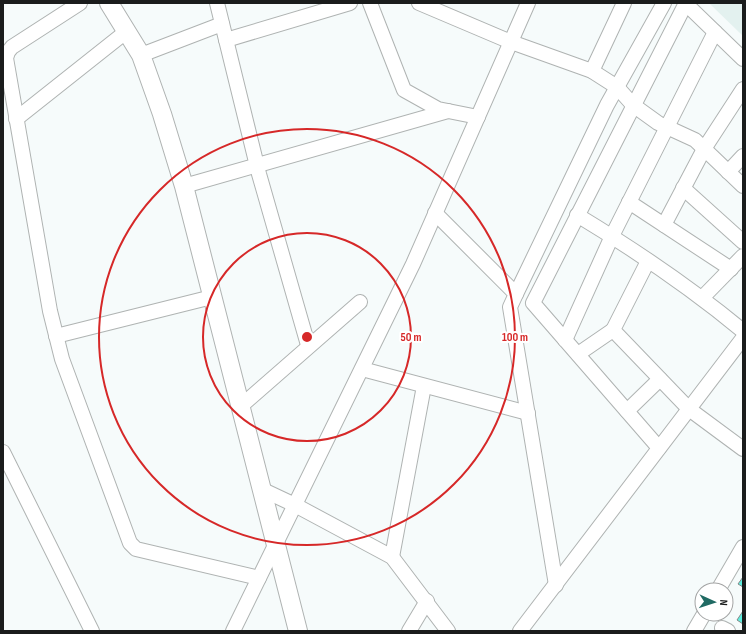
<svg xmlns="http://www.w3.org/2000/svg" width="746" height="634" font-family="'Sofia Sans Condensed',sans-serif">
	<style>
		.built { fill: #e3f1ef }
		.building { fill: #5fefe0; stroke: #848888 }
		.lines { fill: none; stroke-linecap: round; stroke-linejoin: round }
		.minor-casing { stroke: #afb3b2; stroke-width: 16 }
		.major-casing { stroke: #afb3b2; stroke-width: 20 }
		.minor { stroke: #fff; stroke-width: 14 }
		.major { stroke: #fff; stroke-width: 18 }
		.ring { fill: none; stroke: #d62828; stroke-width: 2 }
		.centre { fill: #d62828; stroke: #fff; stroke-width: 2 }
		.ring-label { font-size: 12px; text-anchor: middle; font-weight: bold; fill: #d62828; stroke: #fff; stroke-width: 4; stroke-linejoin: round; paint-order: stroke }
	</style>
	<rect width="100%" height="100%" fill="#f6fbfb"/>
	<!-- built -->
	<polygon class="built" points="709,3 743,3 743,36"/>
	<!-- building -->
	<g class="building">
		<polygon points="743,577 743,587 738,584"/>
		<polygon points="743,611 743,624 737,620"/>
	</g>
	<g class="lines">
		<!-- minor casing -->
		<g class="minor-casing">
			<g id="minor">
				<polyline points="80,3 12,47 8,52 6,58 50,311 62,359 130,543 136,549 259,578"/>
				<polyline points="217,3 259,174 308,345"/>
				<polyline points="370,3 404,90 438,109 478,117"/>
				<polyline points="419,3 511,42 592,71 617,87 633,105 658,123 695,140 743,186"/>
				<polyline points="685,3 743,59"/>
				<polyline points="226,40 350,3"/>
				<polyline points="141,55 222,24"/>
				<polyline points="592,71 624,3"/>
				<polyline points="16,119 127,31"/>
				<polyline points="728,172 743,156"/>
				<polyline points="184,186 448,111"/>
				<polyline points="683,188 743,242"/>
				<polyline points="629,202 731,269"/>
				<polyline points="435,213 516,294 510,307 556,585"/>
				<path d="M577 215C635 250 691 288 743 331"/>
				<polyline points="664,225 704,149 743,89"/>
				<polyline points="648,261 613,330 689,409 743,449"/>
				<polyline points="516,294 607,105 664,3"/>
				<polyline points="702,298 743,256"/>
				<polyline points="56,336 212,297"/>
				<polyline points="565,340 612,236 715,32"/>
				<polyline points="578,354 613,330"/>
				<polyline points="362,369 528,413"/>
				<polyline points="241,406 360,302"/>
				<polyline points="627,411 660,379"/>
				<polyline points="659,448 533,303 686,3"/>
				<polyline points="3,452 92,631"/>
				<polyline points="261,489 295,505 392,557 448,631"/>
				<polyline points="392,557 424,386"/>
				<polyline points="718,590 743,547"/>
				<polyline points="722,628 728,631"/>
				<polyline points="233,631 413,264 528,3"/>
				<polyline points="409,631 427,601"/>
				<polyline points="520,631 743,338"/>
				<polyline points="694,631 704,614"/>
			</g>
		</g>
		<!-- major casing -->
		<g class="major-casing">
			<polyline id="major" points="109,3 141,55 162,114 184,186 298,631"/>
		</g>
		<!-- minor -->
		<use href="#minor" class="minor"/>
		<!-- major -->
		<use href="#major" class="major"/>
	</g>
	<!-- distance rings -->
	<g class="ring">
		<circle cx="307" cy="337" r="104"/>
		<circle cx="307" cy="337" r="208"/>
	</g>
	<circle cx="307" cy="337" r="6" class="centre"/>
	<g class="ring-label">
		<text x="411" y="341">50 m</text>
		<text x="515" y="341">100 m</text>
	</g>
	<!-- border -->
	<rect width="746" height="634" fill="none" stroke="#1a1c1c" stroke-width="8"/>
	<!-- north arrow -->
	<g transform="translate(714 602) rotate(93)"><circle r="19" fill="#ffffff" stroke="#a3a4a4"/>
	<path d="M0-3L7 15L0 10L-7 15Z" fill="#206a63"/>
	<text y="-6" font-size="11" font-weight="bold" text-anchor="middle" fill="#1a1c1c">N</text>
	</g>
</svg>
